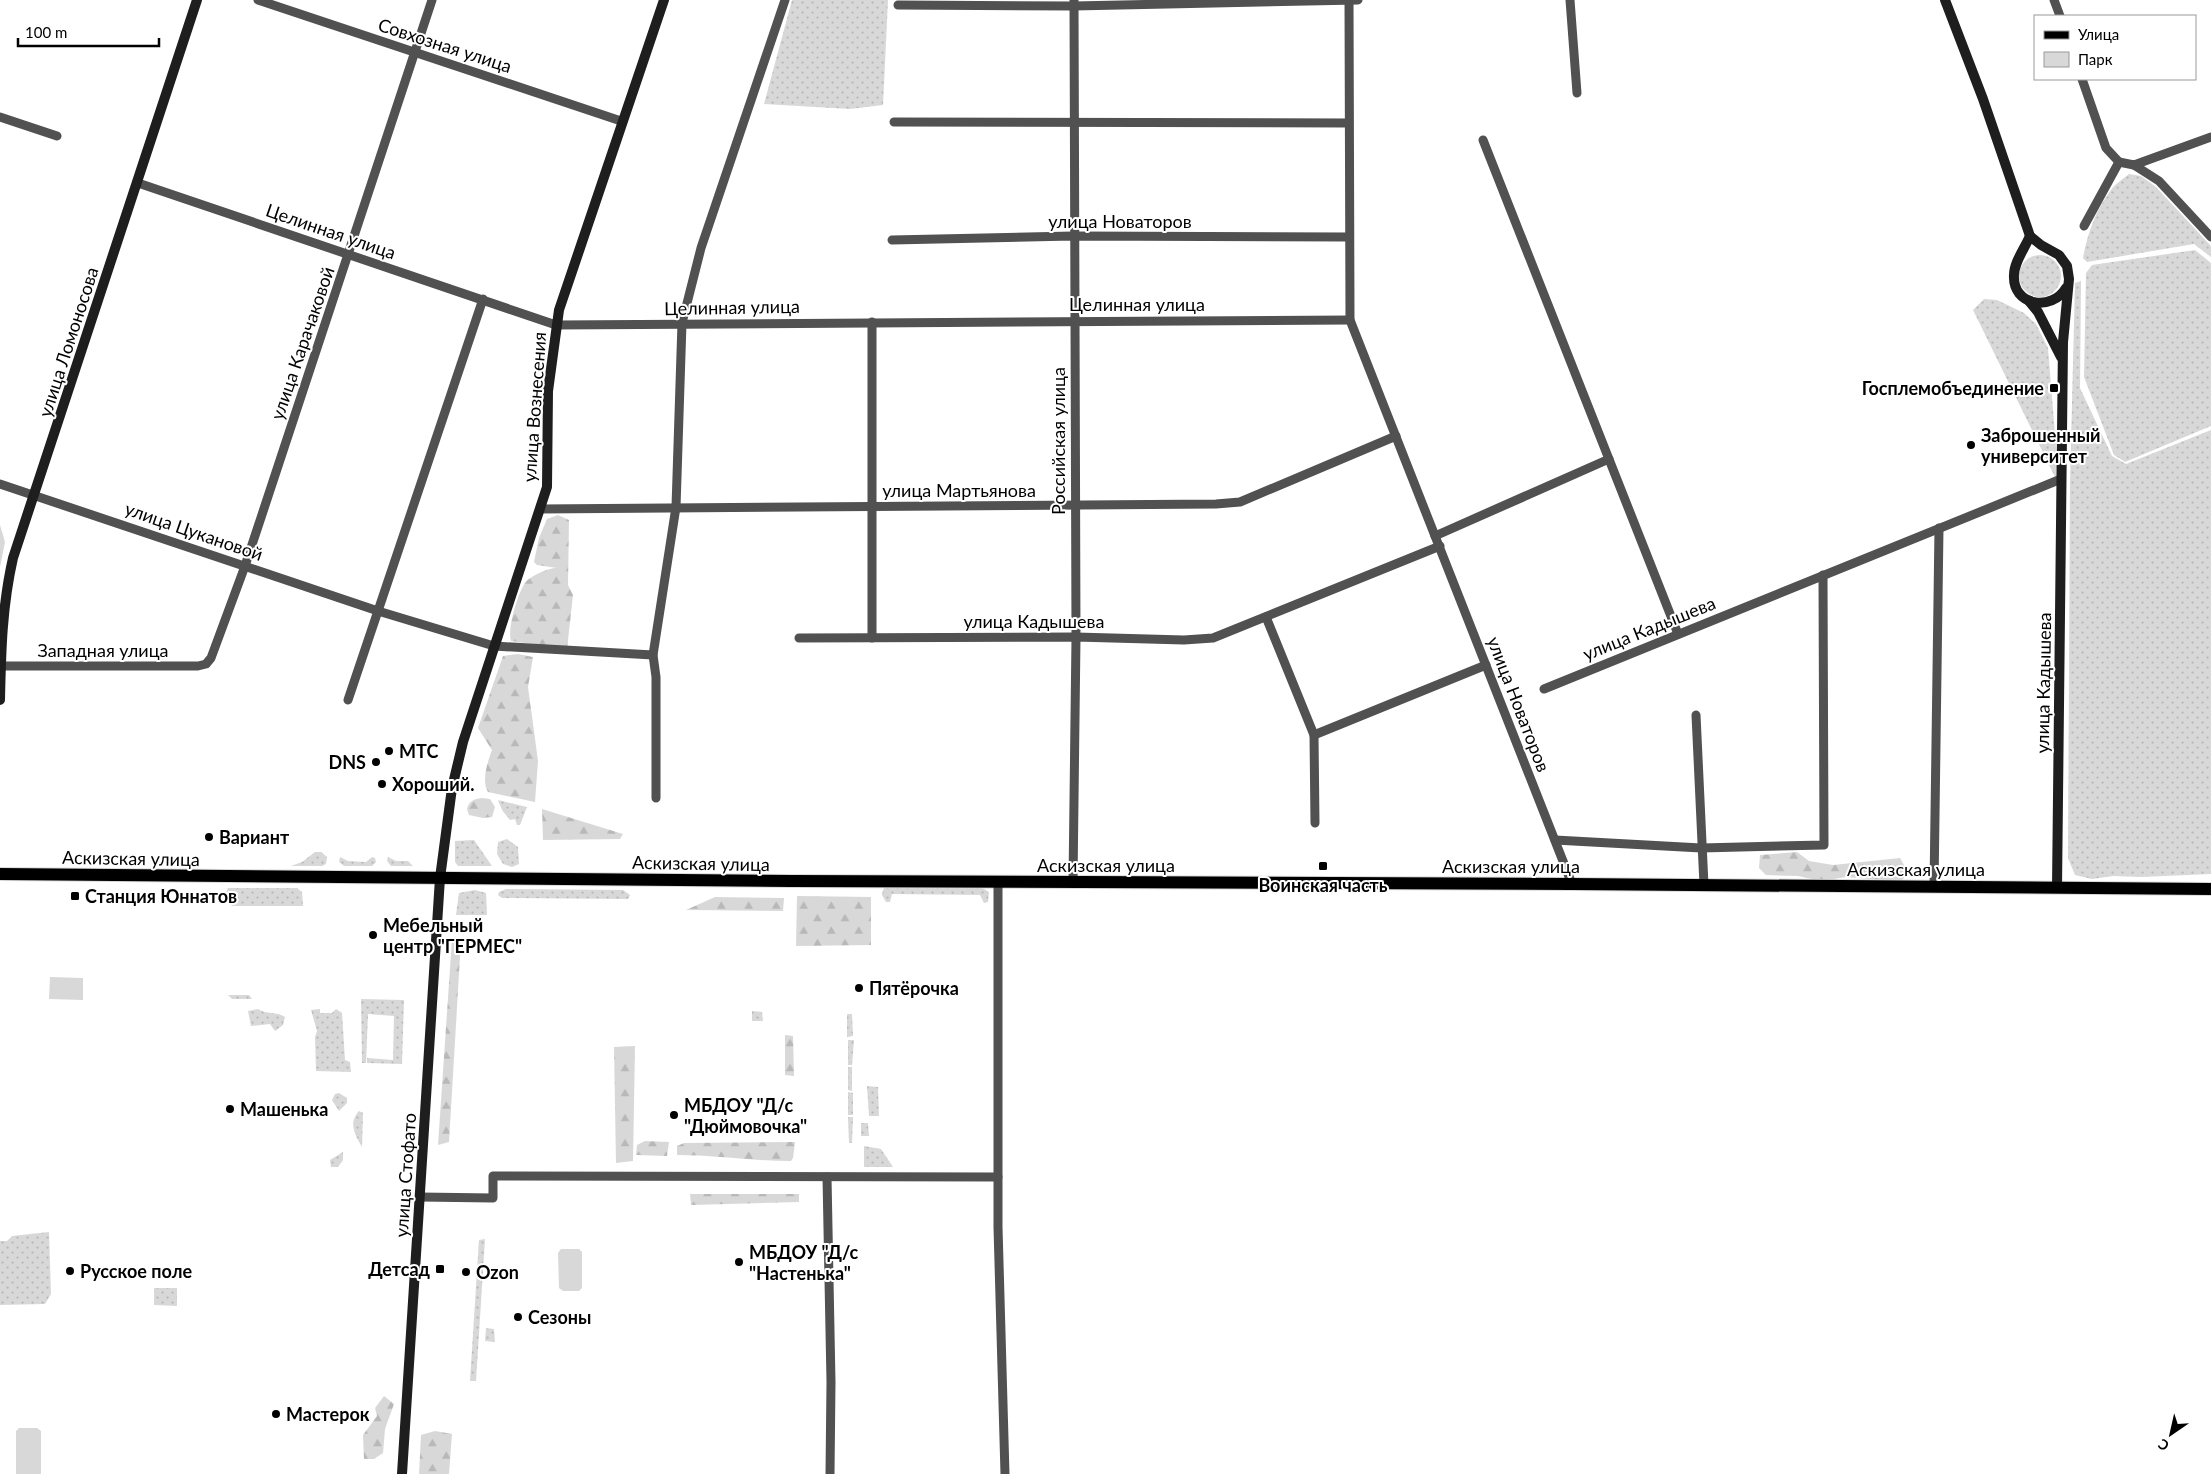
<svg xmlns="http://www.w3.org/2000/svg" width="2211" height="1474" font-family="Lato,sans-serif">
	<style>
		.green { fill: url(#green-dots) }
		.forest { fill: url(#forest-firs) }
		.pitch { fill: #d8d8d8 }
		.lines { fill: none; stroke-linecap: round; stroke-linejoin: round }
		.primary-casing { stroke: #dbdbdb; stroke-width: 14 }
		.street { stroke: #515151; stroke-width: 9 }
		.secondary { stroke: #1e1e1e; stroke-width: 10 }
		.primary { stroke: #000; stroke-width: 12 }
		.poi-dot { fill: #000; stroke: #fff; stroke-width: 2 }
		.labels { text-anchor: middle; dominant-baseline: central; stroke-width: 4; stroke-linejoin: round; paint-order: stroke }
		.street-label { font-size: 18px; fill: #000; stroke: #fff }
		.poi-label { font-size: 18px; font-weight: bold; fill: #000; stroke: #fff; text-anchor: start }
	</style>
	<defs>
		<pattern id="green-dots" width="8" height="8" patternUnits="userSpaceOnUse" patternTransform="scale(1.25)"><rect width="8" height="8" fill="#d8d8d8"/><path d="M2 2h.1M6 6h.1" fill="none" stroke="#b8b8b8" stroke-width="1.8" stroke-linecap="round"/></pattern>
		<pattern id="forest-firs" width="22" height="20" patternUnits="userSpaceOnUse" patternTransform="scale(1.25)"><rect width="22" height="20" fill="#d8d8d8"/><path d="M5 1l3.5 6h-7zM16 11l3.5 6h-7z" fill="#b8b8b8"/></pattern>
	</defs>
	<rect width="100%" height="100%" fill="#fff"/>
	<!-- green -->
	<g class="green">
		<polygon points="792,0 888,0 883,105 850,109 764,104"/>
		<path d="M2129 174 2141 176 2156 187 2211 246V257L2194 244 2087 262 2083 258C2087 235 2096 209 2111 190 2115 184 2123 179 2129 174Z"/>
		<polygon points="2195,250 2211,263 2211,426 2125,462 2114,455 2084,377 2086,273 2092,265"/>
		<circle cx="2040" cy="276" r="21"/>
		<polygon points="2081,281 2080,388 2112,456 2126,464 2211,430 2211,874 2141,877 2113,876 2092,879 2075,875 2068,858 2070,483 2075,283"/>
		<polygon points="1984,299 1997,300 2024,313 2036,324 2048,348 2058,472 2056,479 1973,310"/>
		<polygon points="498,800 527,807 520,825 517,825 515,819 510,820 502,810"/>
		<polygon points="507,839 518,847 519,864 512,867 503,864 497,854 498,842"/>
		<polygon points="474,840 492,866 458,866 455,862 455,841"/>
		<polygon points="315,852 321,852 327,857 326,864 322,866 291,866 302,862"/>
		<polygon points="340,857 348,861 366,862 372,857 375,858 376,862 372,866 344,866 339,862"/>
		<polygon points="388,857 396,861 408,861 413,866 391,866 387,861"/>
		<polygon points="886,886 979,886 989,892 988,902 984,903 980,895 892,894 890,902 886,902 882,895 883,890"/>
		<polygon points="228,888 297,888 302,892 303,906 232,906 224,898"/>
		<polygon points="506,889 623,890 630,895 628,899 511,898 502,898 498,895 499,892"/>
		<polygon points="475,890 486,893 487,915 456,915 459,893"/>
		<polygon points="228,995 249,995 252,999 232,999"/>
		<polygon points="361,999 404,1000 402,1064 367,1063 367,1058 393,1060 394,1016 368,1014 366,1063 362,1063"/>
		<path d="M258 1009C267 1015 276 1011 285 1017L283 1025 275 1031 270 1024 251 1026 248 1011Z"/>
		<polygon points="320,1009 320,1013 332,1013 336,1009 342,1013 345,1060 350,1062 351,1072 316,1071 315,1037 317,1031 311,1010"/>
		<polygon points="752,1011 762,1012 763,1021 752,1021"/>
		<polygon points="847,1014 852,1014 853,1036 847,1037"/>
		<polygon points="848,1040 854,1040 852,1065 848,1065"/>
		<polygon points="848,1067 852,1067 852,1091 848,1090"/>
		<polygon points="867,1086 878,1087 879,1116 869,1116"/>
		<polygon points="848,1092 853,1093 853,1115 848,1115"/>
		<polygon points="339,1093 347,1098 347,1103 339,1111 332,1100 335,1094"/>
		<path d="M359 1111 363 1113 362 1147C355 1135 348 1123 359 1111Z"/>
		<polygon points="848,1117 853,1117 852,1143 849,1143"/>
		<polygon points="861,1123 868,1123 869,1136 861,1136"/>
		<polygon points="864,1146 881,1149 893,1167 864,1167"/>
		<polygon points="343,1152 343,1160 338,1167 331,1167 330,1160"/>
		<polygon points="49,1232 51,1294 45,1304 0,1305 0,1241 7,1241 12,1236"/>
		<polygon points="485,1239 476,1381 470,1381 479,1240"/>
		<polygon points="154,1288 177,1288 177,1306 154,1305"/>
		<polygon points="486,1328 494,1329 495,1342 485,1341"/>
	</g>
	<!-- forest -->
	<g class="forest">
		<path d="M558 515 569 520 568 585 573 595 567 649 511 641C507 629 518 593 525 583 530 576 548 568 557 568L537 565 534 562 539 538 547 519Z"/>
		<polygon points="0,525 5,542 0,567"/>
		<path d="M518 654 533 657 528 687 538 761 535 802 488 792C481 780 488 761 492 750L478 728 503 656Z"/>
		<path d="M482 798 490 799 495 807 492 817 483 818 469 815 467 809C469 801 474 799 482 798Z"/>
		<polygon points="542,809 623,834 620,839 543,840"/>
		<polygon points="1797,852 1809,861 1833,865 1900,858 1909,874 1901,880 1892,881 1846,877 1821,881 1798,876 1766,875 1759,868 1760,855"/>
		<polygon points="797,896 871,897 871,945 796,946"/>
		<polygon points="715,897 784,898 783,911 686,910"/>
		<polygon points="452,939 461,940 449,1142 438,1145"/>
		<polygon points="785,1035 793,1036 794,1076 785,1075"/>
		<polygon points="635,1046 633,1161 616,1163 614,1047"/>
		<polygon points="645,1141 669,1142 667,1156 636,1155 637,1145"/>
		<path d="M795 1142 793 1158 791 1161C753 1161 716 1155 677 1155V1146L684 1143Z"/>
		<polygon points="799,1194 799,1202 691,1205 690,1194"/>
		<polygon points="384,1396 394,1404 385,1429 383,1453 374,1459 364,1459 363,1435 377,1416 375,1408"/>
		<polygon points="435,1431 452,1434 449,1474 419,1474 421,1435"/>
	</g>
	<!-- pitch -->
	<g class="pitch">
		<polygon points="50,977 83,978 83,1000 49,999"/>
		<polygon points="561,1249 579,1249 582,1252 582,1288 579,1291 563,1291 559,1288 558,1253"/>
		<polygon points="19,1428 37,1428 41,1431 41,1474 16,1474 16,1431"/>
	</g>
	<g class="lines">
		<!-- primary casing -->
		<g class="primary-casing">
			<polyline id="primary" points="0,874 791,881 1572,884 2211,889"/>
		</g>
		<!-- street -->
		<g class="street">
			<polyline points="258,0 621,121"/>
			<polyline points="1349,0 1350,320 1572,884"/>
			<polyline points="1570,0 1577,93"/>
			<polyline points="2054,0 2060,16"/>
			<polyline points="898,5 1074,6 1358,0"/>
			<polyline points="2082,79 2106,148 2119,162 2084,226"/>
			<polyline points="0,117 57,136"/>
			<polyline points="894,122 1348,123"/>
			<polyline points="1483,140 1678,634"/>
			<polyline points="2119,162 2134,165 2211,137"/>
			<polyline points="2134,165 2159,181 2211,237"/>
			<polyline points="138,183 556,325 1350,320"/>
			<polyline points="892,240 1073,236 1349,237"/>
			<polyline points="0,484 378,611 494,646 653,655"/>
			<polyline points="540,509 1216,504 1240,502 1396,436"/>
			<polyline points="1435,536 1609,459"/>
			<polyline points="1266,617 1314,735 1315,823"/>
			<polyline points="799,638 1076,637 1184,640 1213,638 1440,546"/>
			<polyline points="872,638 872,322"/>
			<polyline points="1,666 198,666 206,664 211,658 245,566 432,0"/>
			<polyline points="1544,689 2061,479"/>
			<polyline points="348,700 483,299"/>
			<polyline points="1696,715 1704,885"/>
			<polyline points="1314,735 1486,665"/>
			<polyline points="656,798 656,677 653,655 676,507 682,323 701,248 785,0"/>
			<polyline points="1555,840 1701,848 1824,845 1823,575"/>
			<polyline points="998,881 998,1227 1005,1474"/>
			<polyline points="1073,882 1076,637 1074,0"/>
			<polyline points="1934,887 1939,528"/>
			<polyline points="827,1177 831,1382 830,1474"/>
			<polyline points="420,1197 493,1198 493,1176 998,1177"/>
		</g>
		<!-- secondary -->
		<g class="secondary">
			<polyline points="1945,0 1983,99 2030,236 2041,245 2059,255 2067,266 2069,279 2063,342 2057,888"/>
			<path d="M2030 236C2025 248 2014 262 2014 275 2012 306 2052 312 2066 288"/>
			<polyline points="2029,301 2038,312 2061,357"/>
			<path d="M0 700C1 652 2 606 13 558L197 0"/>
			<polyline points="402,1474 440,878 452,788 463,742 547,487 548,391 559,310 664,0"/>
		</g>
		<!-- primary -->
		<use href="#primary" class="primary"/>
	</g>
	<!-- markers -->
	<g class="poi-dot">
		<rect x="2049" y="383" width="10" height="10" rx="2.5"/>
		<circle cx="1971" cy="445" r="5"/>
		<circle cx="389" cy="751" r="5"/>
		<circle cx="376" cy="762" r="5"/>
		<circle cx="382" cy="784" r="5"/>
		<circle cx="209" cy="837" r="5"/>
		<rect x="1318" y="861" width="10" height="10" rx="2.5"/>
		<rect x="70" y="891" width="10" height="10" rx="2.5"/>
		<circle cx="373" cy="935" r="5"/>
		<circle cx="859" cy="988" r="5"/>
		<circle cx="230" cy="1109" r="5"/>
		<circle cx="674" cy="1115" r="5"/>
		<circle cx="739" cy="1262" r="5"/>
		<rect x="435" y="1264" width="10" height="10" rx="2.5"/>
		<circle cx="70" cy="1271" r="5"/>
		<circle cx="466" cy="1272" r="5"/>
		<circle cx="518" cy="1317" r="5"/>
		<circle cx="276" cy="1414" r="5"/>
	</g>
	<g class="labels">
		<!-- street labels -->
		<g class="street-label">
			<text transform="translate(445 45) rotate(18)">Совхозная улица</text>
			<text x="1120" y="221">улица Новаторов</text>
			<text transform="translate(331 231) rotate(19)">Целинная улица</text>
			<text x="1137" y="304">Целинная улица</text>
			<text transform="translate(732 307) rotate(-1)">Целинная улица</text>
			<text transform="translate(68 342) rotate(-72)">улица Ломоносова</text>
			<text transform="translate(302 343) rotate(-71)">улица Карачаковой</text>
			<text transform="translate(534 407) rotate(-86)">улица Вознесения</text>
			<text transform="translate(1058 441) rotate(-90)">Российская улица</text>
			<text x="959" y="490">улица Мартьянова</text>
			<text transform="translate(194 531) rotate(19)">улица Цукановой</text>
			<text x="1034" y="621">улица Кадышева</text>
			<text transform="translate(1649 628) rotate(-22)">улица Кадышева</text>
			<text x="103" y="650">Западная улица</text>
			<text transform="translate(2043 683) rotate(-89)">улица Кадышева</text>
			<text transform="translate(1519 704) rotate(69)">улица Новаторов</text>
			<text transform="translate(131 858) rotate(1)">Аскизская улица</text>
			<text transform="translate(701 863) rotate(1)">Аскизская улица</text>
			<text x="1106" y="865">Аскизская улица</text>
			<text x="1511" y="866">Аскизская улица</text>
			<text x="1916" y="869">Аскизская улица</text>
			<text transform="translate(405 1175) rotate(-86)">улица Стофато</text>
		</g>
		<!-- poi labels -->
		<g class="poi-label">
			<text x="2044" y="388" text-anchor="end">Госплемобъединение</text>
			<text x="1981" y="435">Заброшенный<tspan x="1981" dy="21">университет</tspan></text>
			<text x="399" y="751">МТС</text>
			<text x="366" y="762" text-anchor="end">DNS</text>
			<text x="392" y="784">Хороший.</text>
			<text x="219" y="837">Вариант</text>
			<text x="1323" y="885" text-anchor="middle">Воинская часть</text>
			<text x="85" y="896">Станция Юннатов</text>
			<text x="383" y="925">Мебельный<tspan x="383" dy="21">центр "ГЕРМЕС"</tspan></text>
			<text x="869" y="988">Пятёрочка</text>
			<text x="684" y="1105">МБДОУ "Д/с<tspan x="684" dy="21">"Дюймовочка"</tspan></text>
			<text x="240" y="1109">Машенька</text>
			<text x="749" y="1252">МБДОУ "Д/с<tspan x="749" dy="21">"Настенька"</tspan></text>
			<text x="430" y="1269" text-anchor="end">Детсад</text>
			<text x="80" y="1271">Русское поле</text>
			<text x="476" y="1272">Ozon</text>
			<text x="528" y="1317">Сезоны</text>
			<text x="286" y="1414">Мастерок</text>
		</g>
	</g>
	<!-- legend -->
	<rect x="2034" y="15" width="162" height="65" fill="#ffffff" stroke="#999999"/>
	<rect x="2044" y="31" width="25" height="8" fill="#000000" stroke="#999999"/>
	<text x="2078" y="40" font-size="15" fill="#000000">Улица</text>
	<rect x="2044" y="52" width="25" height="15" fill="#d8d8d8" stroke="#999999"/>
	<text x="2078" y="65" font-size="15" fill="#000000">Парк</text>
	<!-- north arrow -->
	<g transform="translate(2171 1434) rotate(214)" stroke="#ffffff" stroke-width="4" paint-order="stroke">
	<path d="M0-4L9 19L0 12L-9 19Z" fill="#000000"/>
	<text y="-8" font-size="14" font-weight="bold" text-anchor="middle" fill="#000000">С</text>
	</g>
	<!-- scale -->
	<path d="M18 38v8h141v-8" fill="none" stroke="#000000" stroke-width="2.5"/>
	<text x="25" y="38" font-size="15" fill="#000000" stroke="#ffffff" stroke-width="4" paint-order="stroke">100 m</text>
</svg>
